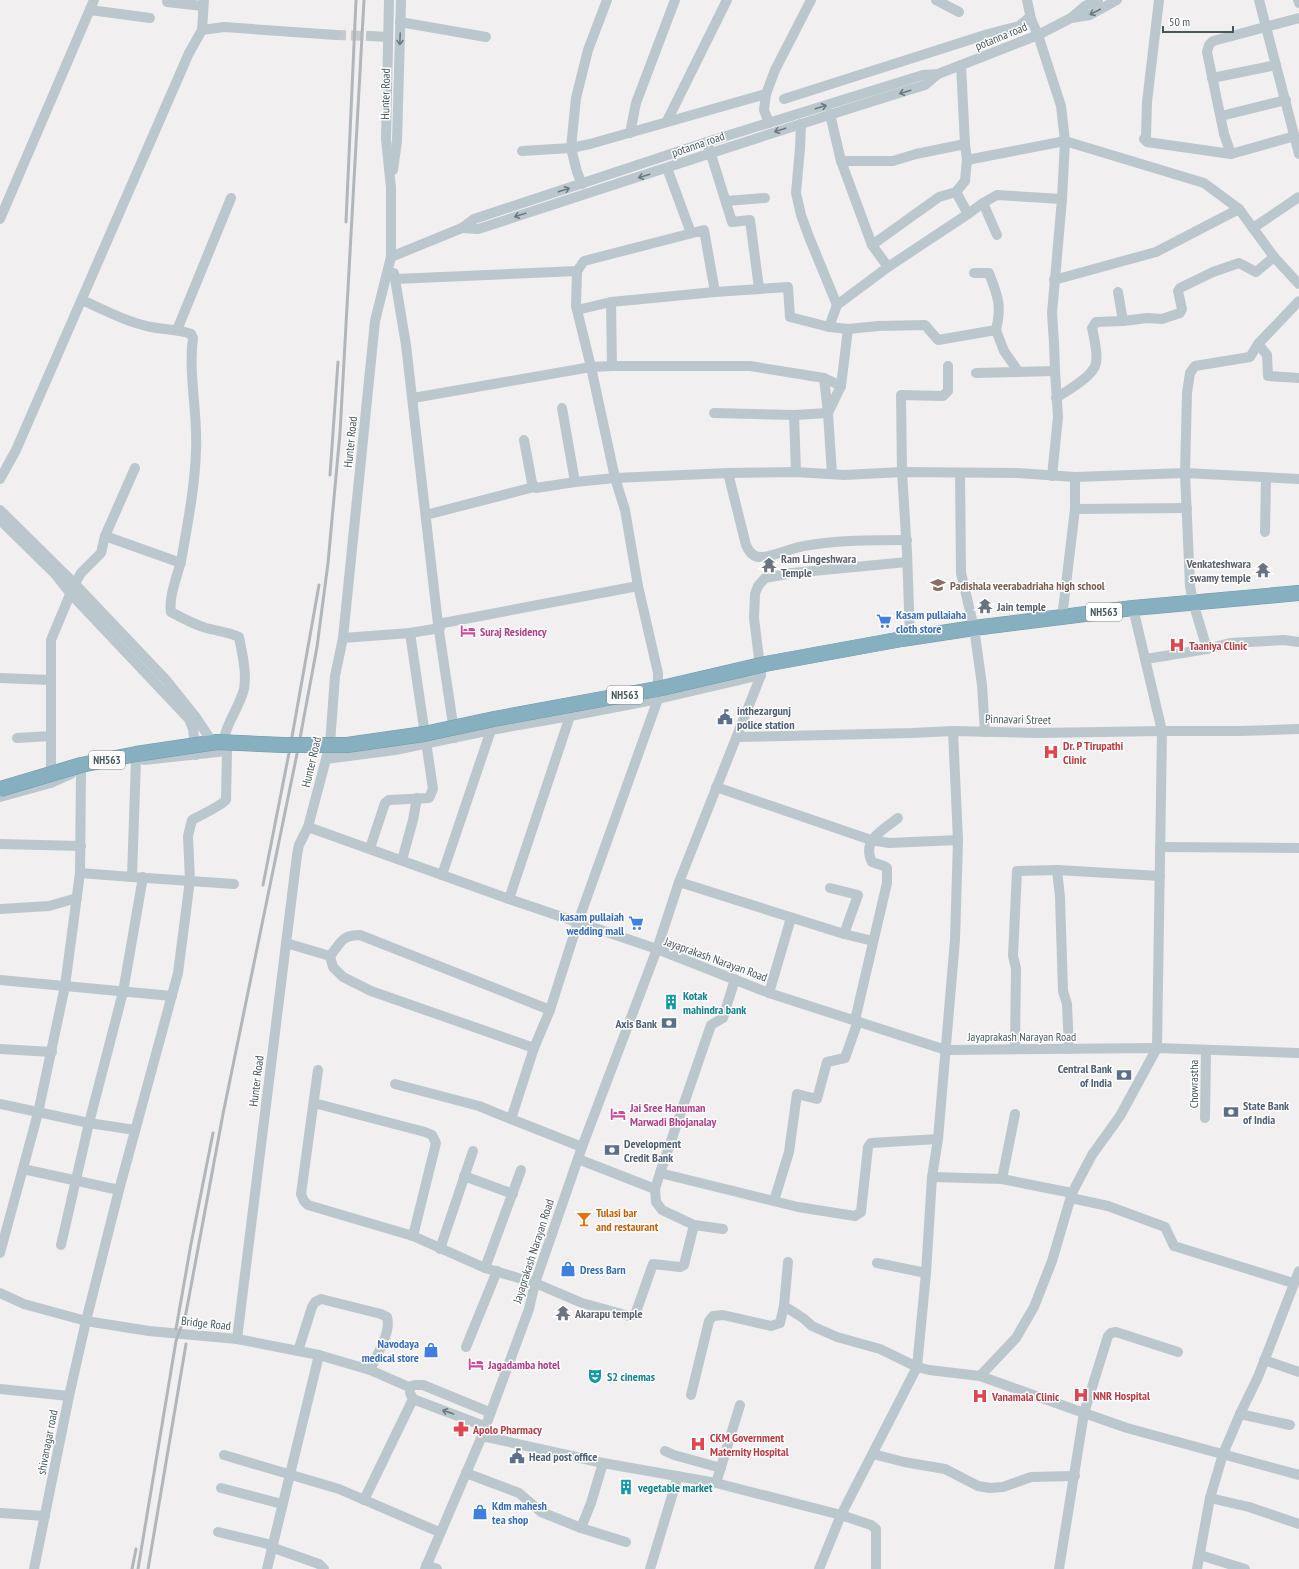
<svg xmlns="http://www.w3.org/2000/svg" width="1299" height="1569" font-family="'PT Sans Narrow',sans-serif">
	<style>
		.lines { fill: none; stroke-linecap: round; stroke-linejoin: round }
		.minor-tunnel { stroke: #c7c9cb; stroke-width: 10; stroke-dasharray: 10 5; stroke-linecap: butt }
		.highway-casing { stroke: #719aab; stroke-width: 16 }
		.minor { stroke: #bac8cd; stroke-width: 10 }
		.highway { stroke: #86afbf; stroke-width: 15 }
		.rail { stroke: #b1b6ba; stroke-width: 3 }
		.highway-bridge-casing { stroke: #719aab; stroke-width: 16; stroke-linecap: butt }
		.minor-bridge { stroke: #bac8cd; stroke-width: 10 }
		.highway-bridge { stroke: #86afbf; stroke-width: 15 }
		.oneway { stroke: #6a7a7f }
		.labels { text-anchor: middle; dominant-baseline: central; stroke-width: 3; stroke-linejoin: round; paint-order: stroke }
		.shield { fill: #fff; stroke: #7e8a8e; stroke-width: 1 }
		.shield-label { font-size: 11px; font-weight: bold; fill: #47585d }
		.street-label { font-size: 12px; fill: #47585d; stroke: #fff }
		.worship-label { font-size: 12px; font-weight: bold; fill: #5b616d; stroke: #fff; text-anchor: start }
		.education-label { font-size: 12px; font-weight: bold; fill: #785e54; stroke: #fff; text-anchor: start }
		.shop-label { font-size: 12px; font-weight: bold; fill: #366cbe; stroke: #fff; text-anchor: start }
		.hotel-label { font-size: 12px; font-weight: bold; fill: #b23c85; stroke: #fff; text-anchor: start }
		.health-label { font-size: 12px; font-weight: bold; fill: #be3a42; stroke: #fff; text-anchor: start }
		.service-label { font-size: 12px; font-weight: bold; fill: #4e5e75; stroke: #fff; text-anchor: start }
		.culture-label { font-size: 12px; font-weight: bold; fill: #0d838f; stroke: #fff; text-anchor: start }
		.food-label { font-size: 12px; font-weight: bold; fill: #c56008; stroke: #fff; text-anchor: start }
	</style>
	<rect width="100%" height="100%" fill="#f2eff0"/>
	<g class="lines">
		<!-- minor-tunnel -->
		<polyline class="minor-tunnel" points="336,35 371,36"/>
		<!-- highway casing -->
		<g class="highway-casing">
			<polyline id="highway" points="902,639 974,628 1133,608 1299,593"/>
		</g>
		<!-- minor -->
		<g class="minor">
			<polyline points="936,0 959,12"/>
			<polyline points="1027,0 1031,19 1038,35 1061,106 1065,141 1062,199 1052,313 1054,343 1055,371 1058,417 1052,476"/>
			<polyline points="1159,0 1147,102 1146,136 1144,139 1147,142 1231,154 1295,136"/>
			<polyline points="1259,0 1299,154"/>
			<polyline points="1298,0 1299,3"/>
			<polyline points="167,2 203,6"/>
			<polyline points="90,10 150,18"/>
			<polyline points="1071,18 1090,15 1117,0"/>
			<polyline points="400,22 486,37"/>
			<polyline points="202,30 204,0"/>
			<polyline points="371,36 387,37"/>
			<polyline points="1212,78 1276,65"/>
			<polyline points="766,94 764,110 769,123"/>
			<polyline points="784,99 988,34 1019,26 1030,17"/>
			<polyline points="830,114 841,161 872,245 888,267"/>
			<polyline points="1221,116 1286,100"/>
			<polyline points="667,121 727,0"/>
			<polyline points="801,124 800,148 796,193 801,215 809,237 837,305 888,267 968,214 983,203 997,195 1062,199"/>
			<polyline points="630,133 636,103 675,0"/>
			<polyline points="709,148 732,222 750,220 759,288"/>
			<polyline points="522,151 571,148 590,144 766,94 775,70 811,0"/>
			<polyline points="1231,154 1224,134 1207,52 1209,45 1213,41 1299,18"/>
			<polyline points="967,160 1065,141 1204,183 1239,209 1274,257 1299,284"/>
			<polyline points="841,161 893,161 916,154 965,144"/>
			<polyline points="667,168 691,233"/>
			<polyline points="393,170 397,141 401,0"/>
			<polyline points="582,184 577,172 571,148 576,98 588,50 607,0"/>
			<polyline points="956,192 968,214"/>
			<polyline points="726,201 765,198"/>
			<polyline points="983,203 997,235"/>
			<polyline points="0,219 94,0"/>
			<path d="M462 228 478 229C627 181 775 131 925 85L938 74"/>
			<polyline points="1253,228 1299,197"/>
			<polyline points="872,245 939,197 956,192 965,181 967,160 965,144 961,65"/>
			<polyline points="391,257 462,228 474,219 707,142 923,75 938,74 1038,35 1071,18 1085,6 1098,0"/>
			<polyline points="577,271 576,306 591,367 615,478 625,510 638,586 658,673 658,699 578,922 550,1010 534,1048 511,1119 582,1147"/>
			<polyline points="394,273 406,345 438,624 455,738"/>
			<path d="M974 273H989C998 297 1002 305 996 330"/>
			<polyline points="396,279 577,271 584,261 704,230 715,292 788,287 790,317 829,327 848,329 878,326 925,325 938,340 996,330 1004,351 1018,371"/>
			<polyline points="1054,280 1156,252 1239,209"/>
			<polyline points="1118,292 1123,321"/>
			<path d="M82 300C104 310 127 322 151 327 165 330 178 329 191 334L193 338C188 375 198 413 196 450 195 486 188 521 182 556 179 573 168 596 171 612 182 618 193 624 206 628 217 631 229 632 239 637 242 653 247 672 244 689 239 709 223 727 223 748"/>
			<polyline points="611,302 612,366"/>
			<polyline points="577,310 611,302 715,292"/>
			<polyline points="829,327 837,305"/>
			<polyline points="177,330 231,198"/>
			<polyline points="1258,344 1267,355 1268,376 1299,378"/>
			<polyline points="976,373 1055,371"/>
			<polyline points="824,378 828,413 832,474"/>
			<polyline points="413,398 591,367 612,366 750,366 824,378 841,386"/>
			<path d="M1056 398C1067 391 1094 376 1096 363 1098 352 1094 338 1092 328L1096 322 1123 321 1147 318 1162 319 1180 313 1182 309 1178 291 1180 288 1213 272 1239 263 1256 272 1274 257"/>
			<polyline points="562,408 575,482"/>
			<polyline points="714,413 794,415 828,413 841,386 848,329"/>
			<polyline points="794,415 796,472"/>
			<polyline points="524,440 532,483 536,488 575,482 615,478 728,473 796,472 844,475 902,472 1017,473 1075,477 1185,473 1299,479"/>
			<path d="M728 473 746 545C749 552 754 558 762 557 775 556 791 548 804 546 836 540 874 540 907 540"/>
			<polyline points="960,473 961,573 974,628 982,685 985,732"/>
			<polyline points="0,479 16,450 189,53 202,30 224,27 336,35"/>
			<polyline points="1075,509 1187,508"/>
			<polyline points="426,515 534,487"/>
			<polyline points="0,520 55,574 70,593 189,719 193,729 196,755"/>
			<polyline points="1265,532 1266,478"/>
			<polyline points="105,536 181,563"/>
			<polyline points="1062,618 1075,509 1075,477"/>
			<polyline points="438,624 638,586"/>
			<polyline points="343,638 410,633 440,628"/>
			<polyline points="910,638 907,552 902,472 901,395 943,396 948,391 948,366"/>
			<polyline points="1207,649 1193,602 1190,586 1185,473 1187,393 1190,373 1195,366 1250,357 1258,344 1299,301"/>
			<polyline points="1146,659 1207,649 1230,643 1284,640 1299,642"/>
			<polyline points="0,678 51,680"/>
			<polyline points="737,737 912,733 953,731 1038,733 1162,731 1240,731 1299,729"/>
			<polyline points="17,738 51,736"/>
			<polyline points="326,759 395,750 491,730 570,716 658,699 761,675"/>
			<polyline points="136,760 132,877 234,884"/>
			<polyline points="144,760 227,751"/>
			<polyline points="51,783 51,640 74,585 81,573 101,553 105,536 135,468"/>
			<polyline points="716,787 871,840 889,843 958,840"/>
			<polyline points="0,797 51,783 71,774"/>
			<polyline points="308,827 509,899 657,949 679,882 761,675 754,618 755,594 758,586 765,578 792,573 907,562"/>
			<polyline points="0,844 81,846"/>
			<polyline points="1160,847 1299,848"/>
			<polyline points="370,848 385,803 389,800 429,798 433,789 410,633"/>
			<polyline points="402,860 413,820 417,798"/>
			<polyline points="1057,870 1060,897 1063,991 1067,1004 1069,1049"/>
			<polyline points="80,873 132,877"/>
			<polyline points="442,875 491,730"/>
			<polyline points="679,882 844,934"/>
			<polyline points="830,888 858,895 844,934 873,941"/>
			<polyline points="509,899 570,716"/>
			<polyline points="0,909 49,906 77,898"/>
			<polyline points="286,943 330,956 333,967 343,977 371,991 534,1048"/>
			<path d="M330 956C341 943 341 935 360 935L550 1010"/>
			<polyline points="0,980 172,996"/>
			<polyline points="769,993 791,918"/>
			<path d="M855 1020 887 883V868L884 866 872 862C861 840 883 830 898 818"/>
			<polyline points="0,1049 52,1052"/>
			<polyline points="1015,1049 1016,968 1013,956 1017,871 1057,870 1160,876"/>
			<polyline points="318,1070 301,1194 304,1201 308,1205 413,1236 485,1268 535,1283 582,1303 629,1316 633,1315 636,1312 653,1264 680,1267 684,1265 694,1225"/>
			<polyline points="395,1084 479,1106 511,1119"/>
			<polyline points="314,1103 425,1132 432,1135 436,1143 413,1236"/>
			<polyline points="0,1104 89,1123 135,1130"/>
			<polyline points="1205,1118 1206,1050"/>
			<polyline points="578,1159 655,1189"/>
			<polyline points="23,1169 119,1190"/>
			<polyline points="660,1173 711,1025 723,1018 735,979"/>
			<polyline points="464,1176 513,1194"/>
			<polyline points="932,1177 1002,1179 1072,1193"/>
			<polyline points="1002,1179 1015,1114"/>
			<polyline points="1071,1198 1108,1206 1165,1227 1174,1246 1293,1283"/>
			<polyline points="774,1201 789,1152 797,1094 817,1099 827,1062 845,1058 858,1021"/>
			<polyline points="723,1229 694,1225 662,1210 656,1202 655,1189 660,1173 798,1207 855,1216 861,1212 868,1147 871,1143 938,1139"/>
			<polyline points="61,1245 89,1123 123,992 143,877"/>
			<polyline points="440,1249 473,1151"/>
			<polyline points="0,1253 38,1113 65,986 80,873 81,770"/>
			<polyline points="788,1262 784,1306 803,1318 812,1326 837,1337 880,1349 917,1367 929,1370 980,1376 1084,1413 1059,1569"/>
			<polyline points="877,1263 926,1273"/>
			<polyline points="485,1268 521,1170"/>
			<polyline points="0,1293 24,1304 86,1321 149,1331 237,1339 319,1355 370,1370 409,1387"/>
			<polyline points="237,1339 297,855 299,845 308,827 330,744 335,676 343,638 375,321 391,257 391,188 386,139 389,0"/>
			<polyline points="466,1347 497,1271"/>
			<path d="M298 1351 312 1307 315 1302 321 1299 381 1314 387 1317C392 1331 376 1357 370 1370"/>
			<polyline points="1178,1352 1116,1332 1111,1333 1108,1336 1084,1413 1127,1428 1299,1475"/>
			<polyline points="1264,1360 1299,1372"/>
			<polyline points="980,1376 1016,1338 1034,1307 1052,1261 1072,1193 1092,1155 1120,1116 1157,1048 1162,731 1133,608"/>
			<polyline points="409,1387 415,1385 423,1385 489,1412"/>
			<polyline points="0,1389 69,1396"/>
			<polyline points="410,1393 413,1399 484,1426"/>
			<polyline points="691,1395 709,1321 713,1316 723,1315 771,1326 780,1323 784,1306"/>
			<polyline points="1240,1414 1290,1425"/>
			<polyline points="482,1436 603,1463 716,1483 841,1515 871,1525 876,1529 876,1569"/>
			<polyline points="665,1451 674,1455 721,1468"/>
			<polyline points="873,1454 904,1462 945,1469 978,1486 990,1488 1003,1487 1031,1477 1075,1476"/>
			<polyline points="224,1455 339,1489 439,1532"/>
			<polyline points="466,1473 519,1493 541,1512 581,1528 626,1542"/>
			<polyline points="716,1483 740,1405"/>
			<polyline points="221,1488 282,1504"/>
			<polyline points="1210,1498 1249,1507 1299,1524"/>
			<polyline points="364,1500 413,1399"/>
			<polyline points="0,1513 45,1516"/>
			<polyline points="581,1528 591,1503 603,1463"/>
			<polyline points="218,1532 272,1545"/>
			<polyline points="271,1547 319,1564 324,1569"/>
			<polyline points="1200,1555 1245,1569"/>
			<polyline points="426,1565 437,1569"/>
			<path d="M34 1569 69 1396 86 1321 119 1190 178 973 190 880 188 836 192 820C202 814 218 808 226 800L227 751"/>
			<polyline points="267,1569 319,1355"/>
			<polyline points="425,1569 482,1436 529,1309 535,1283 582,1147 657,949 769,993 946,1050 1157,1048 1299,1053"/>
			<polyline points="650,1569 678,1476"/>
			<polyline points="819,1569 841,1515 917,1367 926,1273 932,1177 938,1139 955,940 958,840 953,731"/>
			<polyline points="1197,1569 1210,1498 1223,1454 1240,1414 1258,1377 1299,1271"/>
		</g>
		<!-- highway -->
		<use href="#highway" class="highway"/>
		<!-- rail -->
		<g class="rail">
			<polyline points="346,222 356,0"/>
			<polyline points="330,475 338,362"/>
			<polyline points="263,885 290,748 319,585"/>
			<polyline points="176,1329 191,1244 213,1133"/>
			<polyline points="132,1569 136,1549"/>
			<polyline points="138,1569 176,1341 186,1313 223,1114 298,749 317,647 328,563 340,433 364,0"/>
			<polyline points="148,1569 186,1344"/>
		</g>
		<!-- highway-bridge casing -->
		<g class="highway-bridge-casing">
			<polyline id="highway-bridge" points="0,789 81,765 136,754 217,742 283,745 347,745 424,734 494,719 662,688 765,664 902,639"/>
		</g>
		<!-- minor-bridge -->
		<polyline class="minor-bridge" points="0,510 74,583 167,681 195,716 213,743"/>
		<!-- highway-bridge -->
		<use href="#highway-bridge" class="highway-bridge"/>
	</g>
	<!-- one-way arrows -->
	<defs><path id="oneway-shaft" d="M-6 0H5M1.5-3L5.5 0L1.5 3" fill="none" stroke-width="1.6" stroke-linecap="round" stroke-linejoin="round"/></defs>
	<g class="oneway">
		<use href="#oneway-shaft" transform="translate(1095 12) rotate(153)"/>
		<use href="#oneway-shaft" transform="translate(400 39) rotate(92)"/>
		<use href="#oneway-shaft" transform="translate(905 92) rotate(163)"/>
		<use href="#oneway-shaft" transform="translate(821 107) rotate(-17)"/>
		<use href="#oneway-shaft" transform="translate(780 130) rotate(162)"/>
		<use href="#oneway-shaft" transform="translate(644 176) rotate(162)"/>
		<use href="#oneway-shaft" transform="translate(564 190) rotate(-18)"/>
		<use href="#oneway-shaft" transform="translate(520 215) rotate(162)"/>
		<use href="#oneway-shaft" transform="translate(448 1412) rotate(-161)"/>
	</g>
	<!-- icons -->
	<defs>
		<g id="temple-bare" transform="scale(1.2)"><path d="M0-6L5-2H3V0L6.5 2.5H4V6H1.5V3h-3V6H-4V2.5H-6.5L-3 0V-2H-5Z" fill="#6b7280" stroke="#fff" stroke-width="2.5" paint-order="stroke"/></g>
		<g id="school-bare" transform="scale(1.2)"><path d="M0-5L7-2L0 1L-7-2ZM-4 1L0 2.5L4 1V4Q0 6-4 4Z" fill="#8d6e63" stroke="#fff" stroke-width="2.5" paint-order="stroke"/></g>
		<g id="supermarket-bare" transform="scale(1.2)"><path d="M-6-5.5h2.5l.6 2H6L4.5 2H-2.5L-4.4-4H-6ZM-1.5 3.2a1.3 1.3 0 1 0 .1 0ZM3 3.2a1.3 1.3 0 1 0 .1 0Z" fill="#3f7fe0" stroke="#fff" stroke-width="2.5" paint-order="stroke"/></g>
		<g id="hotel-bare" transform="scale(1.2)"><path d="M-6-4.5h1.5V1H6V5H4.5V3h-9V5H-6ZM-4 0a1.8 1.8 0 1 1 3.6 0ZM.5 0V-2.5h3Q6-2.5 6 0Z" fill="#d1479c" stroke="#fff" stroke-width="2.5" paint-order="stroke"/></g>
		<g id="hospital-bare" transform="scale(1.2)"><path d="M-5-5h3v3.5h4V-5h3V5h-3V1.5h-4V5h-3Z" fill="#e0444e" stroke="#fff" stroke-width="2.5" paint-order="stroke"/></g>
		<g id="civic-bare" transform="scale(1.2)"><path d="M-.6-6.5H3V-4.5H.6V-3L4-1V1h2V6H-6V1h2V-1L-.6-3ZM-1.2 2.5V6h2.4V2.5Z" fill="#5c6f8a" stroke="#fff" stroke-width="2.5" paint-order="stroke"/></g>
		<g id="building-bare" transform="scale(1.2)"><path d="M-4-6H4V6H1V3H-1V6H-4ZM-2.5-4.3h1.7v1.8h-1.7ZM.8-4.3h1.7v1.8H.8ZM-2.5-1h1.7V.8h-1.7ZM.8-1h1.7V.8H.8Z" fill="#0f9aa8" stroke="#fff" stroke-width="2.5" paint-order="stroke"/></g>
		<g id="bank-bare" transform="scale(1.2)"><path d="M-6-4H6V4H-6ZM0-2.3a2.3 2.3 0 1 0 0 4.6a2.3 2.3 0 1 0 0-4.6Z" fill="#5c6f8a" stroke="#fff" stroke-width="2.5" paint-order="stroke"/></g>
		<g id="bar-bare" transform="scale(1.2)"><path d="M-6-5H6L.8 .8V4.5H3.5V6h-7V4.5H-.8V.8Z" fill="#e8710a" stroke="#fff" stroke-width="2.5" paint-order="stroke"/></g>
		<g id="shop-bare" transform="scale(1.2)"><path d="M-5-2.5h2.3a2.7 3.5 0 0 1 5.4 0H5L5.5 6h-11ZM-1.5-2.5h3a1.5 2.3 0 0 0-3 0Z" fill="#3f7fe0" stroke="#fff" stroke-width="2.5" paint-order="stroke"/></g>
		<g id="theatre-bare" transform="scale(1.2)"><path d="M-5-5.5Q0-4 5-5.5V0Q5 5 0 6Q-5 5-5 0ZM-3.3-2.5H-1v1.5H-3.3ZM1-2.5H3.3v1.5H1ZM-2.8 1Q0 5.5 2.8 1Z" fill="#0f9aa8" stroke="#fff" stroke-width="2.5" paint-order="stroke"/></g>
		<g id="pharmacy-bare" transform="scale(1.2)"><path d="M-2-6h4v4h4v4h-4v4h-4v-4h-4v-4h4Z" fill="#e0444e" stroke="#fff" stroke-width="2.5" paint-order="stroke"/></g>
	</defs>
	<g fill-rule="evenodd">
		<use href="#temple-bare" x="769" y="565"/>
		<use href="#temple-bare" x="1263" y="570"/>
		<use href="#school-bare" x="938" y="585"/>
		<use href="#temple-bare" x="985" y="606"/>
		<use href="#supermarket-bare" x="884" y="621"/>
		<use href="#hotel-bare" x="468" y="631"/>
		<use href="#hospital-bare" x="1177" y="645"/>
		<use href="#civic-bare" x="725" y="717"/>
		<use href="#hospital-bare" x="1051" y="752"/>
		<use href="#supermarket-bare" x="636" y="923"/>
		<use href="#building-bare" x="671" y="1002"/>
		<use href="#bank-bare" x="669" y="1023"/>
		<use href="#bank-bare" x="1124" y="1075"/>
		<use href="#bank-bare" x="1231" y="1112"/>
		<use href="#hotel-bare" x="618" y="1114"/>
		<use href="#bank-bare" x="612" y="1150"/>
		<use href="#bar-bare" x="584" y="1219"/>
		<use href="#shop-bare" x="568" y="1269"/>
		<use href="#temple-bare" x="563" y="1313"/>
		<use href="#shop-bare" x="431" y="1350"/>
		<use href="#hotel-bare" x="476" y="1364"/>
		<use href="#theatre-bare" x="595" y="1376"/>
		<use href="#hospital-bare" x="1081" y="1395"/>
		<use href="#hospital-bare" x="980" y="1396"/>
		<use href="#pharmacy-bare" x="461" y="1429"/>
		<use href="#hospital-bare" x="698" y="1444"/>
		<use href="#civic-bare" x="517" y="1456"/>
		<use href="#building-bare" x="626" y="1487"/>
		<use href="#shop-bare" x="480" y="1512"/>
	</g>
	<g class="labels">
		<!-- shield labels -->
		<g class="shield">
			<rect x="1086" y="603" width="36" height="18" rx="3"/>
			<rect x="607" y="686" width="36" height="18" rx="3"/>
			<rect x="89" y="751" width="36" height="18" rx="3"/>
		</g>
		<g class="shield-label">
			<text x="1104" y="612">NH563</text>
			<text x="625" y="695">NH563</text>
			<text x="107" y="760">NH563</text>
		</g>
		<!-- street labels -->
		<g class="street-label">
			<text transform="translate(1001 36) rotate(-22)">potanna road</text>
			<text transform="translate(385 94) rotate(-89)">Hunter Road</text>
			<text transform="translate(698 144) rotate(-19)">potanna road</text>
			<text transform="translate(350 442) rotate(-84)">Hunter Road</text>
			<text transform="translate(1018 719) rotate(1)">Pinnavari Street</text>
			<text transform="translate(311 762) rotate(-77)">Hunter Road</text>
			<text transform="translate(716 959) rotate(20)">Jayaprakash Narayan Road</text>
			<text x="1022" y="1036">Jayaprakash Narayan Road</text>
			<text transform="translate(256 1081) rotate(-83)">Hunter Road</text>
			<text transform="translate(1193 1084) rotate(-90)">Chowrastha</text>
			<text transform="translate(533 1251) rotate(-72)">Jayaprakash Narayan Road</text>
			<text transform="translate(206 1323) rotate(6)">Bridge Road</text>
			<text transform="translate(47 1442) rotate(-79)">shivanagar road</text>
		</g>
		<!-- worship labels -->
		<g class="worship-label">
			<text x="781" y="558">Ram Lingeshwara<tspan x="781" dy="14">Temple</tspan></text>
			<text x="1251" y="563" text-anchor="end">Venkateshwara<tspan x="1251" dy="14">swamy temple</tspan></text>
			<text x="997" y="606">Jain temple</text>
			<text x="575" y="1313">Akarapu temple</text>
		</g>
		<!-- education labels -->
		<g class="education-label">
			<text x="950" y="585">Padishala veerabadriaha high school</text>
		</g>
		<!-- shop labels -->
		<g class="shop-label">
			<text x="896" y="614">Kasam pullaiaha<tspan x="896" dy="14">cloth store</tspan></text>
			<text x="624" y="916" text-anchor="end">kasam pullaiah<tspan x="624" dy="14">wedding mall</tspan></text>
			<text x="580" y="1269">Dress Barn</text>
			<text x="419" y="1343" text-anchor="end">Navodaya<tspan x="419" dy="14">medical store</tspan></text>
			<text x="492" y="1505">Kdm mahesh<tspan x="492" dy="14">tea shop</tspan></text>
		</g>
		<!-- hotel labels -->
		<g class="hotel-label">
			<text x="480" y="631">Suraj Residency</text>
			<text x="630" y="1107">Jai Sree Hanuman<tspan x="630" dy="14">Marwadi Bhojanalay</tspan></text>
			<text x="488" y="1364">Jagadamba hotel</text>
		</g>
		<!-- health labels -->
		<g class="health-label">
			<text x="1189" y="645">Taaniya Clinic</text>
			<text x="1063" y="745">Dr. P Tirupathi<tspan x="1063" dy="14">Clinic</tspan></text>
			<text x="1093" y="1395">NNR Hospital</text>
			<text x="992" y="1396">Vanamala Clinic</text>
			<text x="473" y="1429">Apolo Pharmacy</text>
			<text x="710" y="1437">CKM Government<tspan x="710" dy="14">Maternity Hospital</tspan></text>
		</g>
		<!-- service labels -->
		<g class="service-label">
			<text x="737" y="710">inthezargunj<tspan x="737" dy="14">police station</tspan></text>
			<text x="657" y="1023" text-anchor="end">Axis Bank</text>
			<text x="1112" y="1068" text-anchor="end">Central Bank<tspan x="1112" dy="14">of India</tspan></text>
			<text x="1243" y="1105">State Bank<tspan x="1243" dy="14">of India</tspan></text>
			<text x="624" y="1143">Development<tspan x="624" dy="14">Credit Bank</tspan></text>
			<text x="529" y="1456">Head post office</text>
		</g>
		<!-- culture labels -->
		<g class="culture-label">
			<text x="683" y="995">Kotak<tspan x="683" dy="14">mahindra bank</tspan></text>
			<text x="607" y="1376">S2 cinemas</text>
			<text x="638" y="1487">vegetable market</text>
		</g>
		<!-- food labels -->
		<g class="food-label">
			<text x="596" y="1212">Tulasi bar<tspan x="596" dy="14">and restaurant</tspan></text>
		</g>
	</g>
	<!-- scale -->
	<path d="M1163 26v6h70v-6" fill="none" stroke="#47585d" stroke-width="2"/>
	<text x="1169" y="26" font-size="12" fill="#47585d" stroke="#ffffff" stroke-width="3" paint-order="stroke">50 m</text>
</svg>
